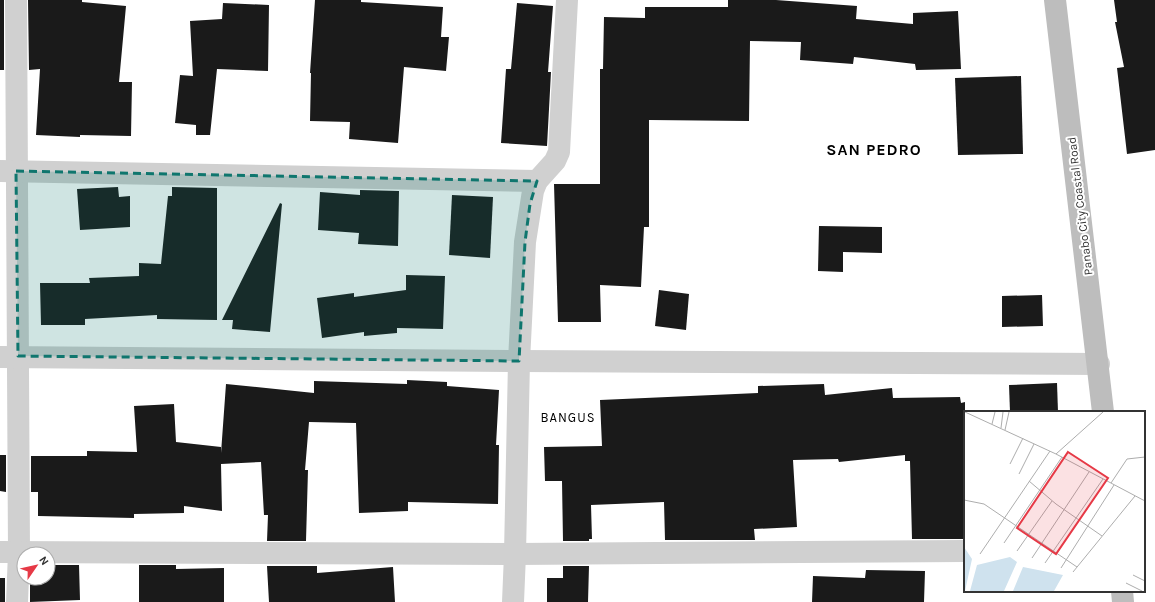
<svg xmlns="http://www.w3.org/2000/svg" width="1155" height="602" font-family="Karla,sans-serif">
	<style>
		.building { fill: #1a1a1a }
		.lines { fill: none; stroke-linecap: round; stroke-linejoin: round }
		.minor { stroke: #d0d0d0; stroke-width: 22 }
		.secondary { stroke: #bdbdbd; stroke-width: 22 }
		.marked { fill: #0f766e; fill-opacity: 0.2; stroke: #0f766e; stroke-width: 3; stroke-dasharray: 8 5; stroke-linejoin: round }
		.labels { text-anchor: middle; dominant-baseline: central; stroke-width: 4; stroke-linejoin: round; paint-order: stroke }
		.street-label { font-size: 12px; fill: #333; stroke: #fff }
		.neighbourhood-label { font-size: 13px; letter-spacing: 1px; fill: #000; stroke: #fff }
		.district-label { font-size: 16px; font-weight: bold; letter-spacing: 1px; fill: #000; stroke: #fff }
		.inset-road { fill: none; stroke: #adadad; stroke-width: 1 }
		.view { fill: #e63946; fill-opacity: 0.15; stroke: #e63946; stroke-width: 2 }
		.inset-edge { fill: none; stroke: #333; stroke-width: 2 }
	</style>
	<rect width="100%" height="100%" fill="#fff"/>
	<!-- building -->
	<g class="building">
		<rect x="0" y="0" width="4" height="70"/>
		<polygon points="28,0 82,0 82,2 126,6 119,82 132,82 131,136 80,135 80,137 36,135 40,69 29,70"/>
		<polygon points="315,0 361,0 361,2 443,7 441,37 449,37 446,71 404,67 398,143 349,139 350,122 310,121 311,73 310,73"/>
		<polygon points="728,0 776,0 857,6 856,19 913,24 913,13 958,11 961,69 916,70 915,64 854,57 853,64 800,60 801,42 750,41 749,121 649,120 649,227 644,227 641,287 600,285 601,322 558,322 554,184 600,184 600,69 603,69 604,17 645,18 645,7 728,7"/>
		<polygon points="1114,0 1155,0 1155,150 1127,154 1117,68 1124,67 1115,22 1117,22"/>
		<polygon points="223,3 269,5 268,71 217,69 210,135 196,135 196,125 175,123 180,75 193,76 190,21 222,19"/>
		<polygon points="517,3 553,6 548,72 551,72 547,146 501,143 506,69 511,69"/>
		<polygon points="1021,76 1023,154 958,155 955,78"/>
		<polygon points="118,187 119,197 130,196 130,227 80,230 77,189"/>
		<polygon points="172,187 217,188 217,320 157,319 157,315 85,319 85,325 41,325 40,283 90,283 89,278 139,276 139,263 161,264 168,196 172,196"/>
		<polygon points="360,190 399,191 398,246 358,244 359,233 318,230 320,192 360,195"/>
		<polygon points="452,195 493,197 490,258 449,255"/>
		<polygon points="280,203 282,204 270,332 232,329 233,320 222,320"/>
		<polygon points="819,226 882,227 882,253 843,252 843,272 818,271"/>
		<polygon points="406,275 445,276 443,329 397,328 397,333 364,336 364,332 322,338 317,298 354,293 354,297 406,290"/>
		<polygon points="659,290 689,294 686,330 655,326"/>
		<polygon points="1042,295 1043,326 1002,327 1002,296"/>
		<polygon points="407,380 447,382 447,386 499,390 496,445 499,445 498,504 408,502 408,511 359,513 356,423 309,422 305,470 308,470 306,541 267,541 268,515 264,515 261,462 221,464 222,511 184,506 184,513 134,514 134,518 38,516 38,492 31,492 31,456 87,456 87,451 137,452 134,406 174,404 176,442 221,447 221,453 226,384 314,393 314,381 407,384"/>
		<polygon points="1057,383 1058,412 1010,412 1009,385"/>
		<polygon points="824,384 825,395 892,388 893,398 960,397 961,403 965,402 965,450 964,450 965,539 912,539 910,461 905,461 905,455 839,462 838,459 793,460 797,527 754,529 755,540 665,540 664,502 591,505 592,539 589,539 589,541 563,541 562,481 545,481 544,447 602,446 600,400 758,393 758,386"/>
		<polygon points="0,455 6,455 6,492 0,491"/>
		<polygon points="48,565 79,565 80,600 30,602 30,578 48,578"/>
		<polygon points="139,565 176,565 176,569 224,568 224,602 139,602"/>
		<polygon points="267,566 317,566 317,573 393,567 395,602 269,602"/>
		<polygon points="563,566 589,566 588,602 547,602 547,578 563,578"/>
		<polygon points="866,570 925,571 924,602 812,602 813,576 865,578"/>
		<rect x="0" y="578" width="5" height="24"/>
	</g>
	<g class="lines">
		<!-- minor -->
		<g class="minor">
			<polyline points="16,0 19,553 17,602"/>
			<polyline points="0,171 537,181"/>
			<polyline points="0,357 519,361 1099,364"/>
			<polyline points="0,552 515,554 965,551"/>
			<polyline points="513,602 515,554 519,361 525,242 533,191 537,181 555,161 559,152 567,0"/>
		</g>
		<!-- secondary -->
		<g class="secondary">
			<polyline points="1055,0 1103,412"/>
			<polyline points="1122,591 1123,602"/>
		</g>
	</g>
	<!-- marked area -->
	<path class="marked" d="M16 171 537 181 530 204 525 242 519 361 18 356Z"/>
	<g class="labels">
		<!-- street labels -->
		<g class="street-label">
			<text transform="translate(1080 206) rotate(-97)">Panabo City Coastal Road</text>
		</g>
		<!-- neighbourhood labels -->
		<g class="neighbourhood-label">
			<text x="568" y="417">BANGUS</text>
		</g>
		<!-- district labels -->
		<g class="district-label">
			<text x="874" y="149">SAN PEDRO</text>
		</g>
	</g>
	<!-- overview -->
	<g transform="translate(964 411)">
		<rect width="181" height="181" fill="#fff"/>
		<path d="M0 136 8 148 1 180H0ZM46 146 53 151 40 180H6L13 154ZM59 156 99 164 90 180H49Z" fill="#cfe2ee"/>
		<path class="inset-road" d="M1 1 92 43 181 90M28 13 31 1M37 17 39 1M41 19 45 1M92 43 139 1M46 53 59 27M55 63 70 33M65 70 92 93 138 125M147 72 163 48 181 46M0 89 20 93 113 156M40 132 98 46M53 140 88 90M16 143 86 40M68 147 125 61M81 152 139 68M97 157 150 74M109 161 171 85M169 164 181 170M162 172 178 180"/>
		<path class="view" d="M104 41 144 67 92 143 53 117Z"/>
		<rect width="181" height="181" class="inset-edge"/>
	</g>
	<!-- north arrow -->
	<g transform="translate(36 566) rotate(56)"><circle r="19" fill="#ffffff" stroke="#adadad"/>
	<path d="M0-3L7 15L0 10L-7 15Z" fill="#e63946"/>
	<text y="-6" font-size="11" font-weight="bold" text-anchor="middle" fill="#333333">N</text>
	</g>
</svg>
